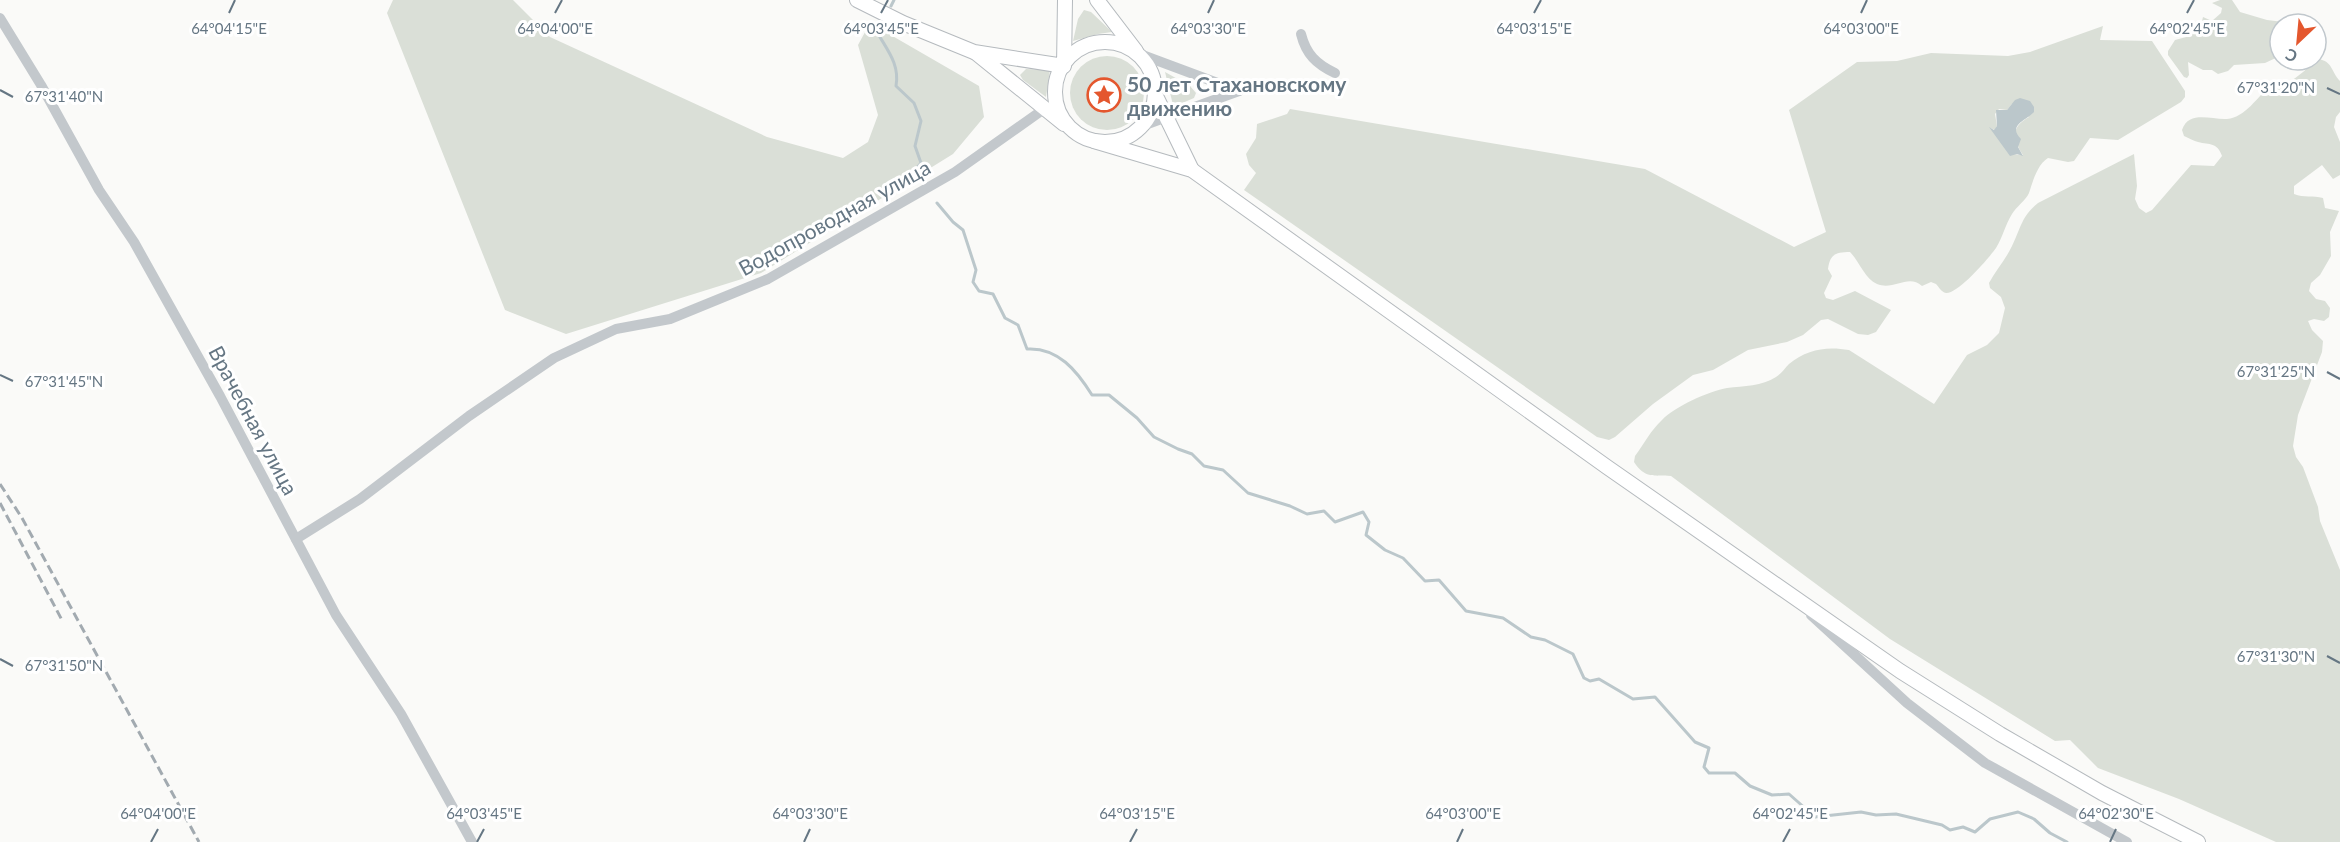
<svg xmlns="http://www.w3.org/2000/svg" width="2340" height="842" font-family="Lato,sans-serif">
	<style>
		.green { fill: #dadfd7; fill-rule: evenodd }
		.water { fill: #bbc7cb }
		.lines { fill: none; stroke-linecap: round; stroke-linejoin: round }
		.stream { stroke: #bbc7cb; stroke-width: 3 }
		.major-casing { stroke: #b5babe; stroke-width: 16 }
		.minor { stroke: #c3c8cc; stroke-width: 10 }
		.major { stroke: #fff; stroke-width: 14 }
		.rail { stroke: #a2aab0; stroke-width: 3; stroke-dasharray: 9 4.5; stroke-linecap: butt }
		.ticks { fill: none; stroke: #657683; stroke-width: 2 }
		.labels { text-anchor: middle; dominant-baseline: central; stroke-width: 6; stroke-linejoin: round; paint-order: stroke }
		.poi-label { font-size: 21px; font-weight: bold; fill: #657683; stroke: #fff; text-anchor: start }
		.street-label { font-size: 21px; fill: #657683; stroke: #fff }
		.ticks-label { font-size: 15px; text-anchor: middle; fill: #657683; stroke: #fff; stroke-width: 6; stroke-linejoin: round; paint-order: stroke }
	</style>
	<rect width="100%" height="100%" fill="#fafaf8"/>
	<!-- green -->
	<g class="green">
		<polygon points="393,0 513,0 550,37 767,137 843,158 868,142 878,115 858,45 870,23 979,86 984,117 953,154 761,273 566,334 505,310 387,13"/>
		<polygon points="2220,0 2232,0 2240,12 2267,20 2301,24 2280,24 2280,56 2265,63 2234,65 2228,71 2218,74 2212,70 2203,70 2188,62 2189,75 2187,78 2184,77 2168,55 2168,51 2175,40 2190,36 2189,28 2201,25 2203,17 2212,21 2221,13 2222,8 2212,3"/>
		<polygon points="1084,10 1091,12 1112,32 1098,34 1073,41 1078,19"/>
		<path d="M2103 26 2100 40 2152 41 2185 91V97L2181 102 2118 140 2090 138 2074 161 2068 162 2048 158C2037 165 2033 181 2029 193 2026 200 2016 207 2012 214 2005 225 2003 237 1996 248 1989 258 1958 294 1946 293 1941 292 1939 287 1936 284L1931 282 1922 286C1908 273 1894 291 1877 284 1865 279 1859 261 1850 252 1836 252 1830 254 1828 269L1832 276 1824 293 1826 298 1833 300 1855 291 1891 310 1876 332 1868 335 1858 334 1828 319 1821 320 1803 335 1787 342 1748 350 1713 370 1693 375 1653 404 1615 437 1609 440 1597 437 1244 190 1256 173 1249 165 1246 154 1256 138 1257 124 1287 114 1290 109 1645 169 1794 247 1826 232 1789 110 1857 62 1897 61 1931 53 2008 56 2030 52ZM2012 104 2029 117C2011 127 2012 138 2023 155L2013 154 1990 128 1995 130 1997 126 1995 114 1999 109 2007 110Z"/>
		<circle cx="1107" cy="93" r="37"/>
		<path d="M2318 59C2333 61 2331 72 2340 81V112L2336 117 2334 127 2340 142V175L2333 179 2322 165 2294 186V194C2304 198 2313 195 2323 198L2325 208 2339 211 2330 232 2331 256 2320 275 2311 283 2309 291 2316 299 2325 301 2330 308 2329 317 2324 321 2314 319 2308 321 2312 330 2323 341 2322 352 2298 415 2293 446 2296 457 2303 467 2318 507 2320 521 2340 570V842H2276L2179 799 2098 768 2070 740 2055 741 1890 639 1671 476C1654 475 1645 479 1634 462L1635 456C1644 444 1651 430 1662 420 1674 407 1709 391 1727 388 1744 386 1762 386 1776 377 1781 374 1785 368 1789 364 1807 349 1827 346 1849 350L1934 404 1967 355 1987 345 1999 333 2005 308 2001 297 1990 288 1989 283C1996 270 2006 259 2012 246 2021 228 2021 217 2038 203L2134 154 2137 186 2135 199 2139 208 2146 213 2152 210 2191 165 2214 166 2222 156C2217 142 2210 145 2198 142 2194 141 2189 138 2184 136L2182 130C2189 110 2211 120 2227 119 2246 117 2257 97 2270 86 2276 82 2282 84 2288 82 2298 78 2309 66 2318 59Z"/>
		<polygon points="1026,69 1050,70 1046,97 1023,80 1020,75"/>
		<polygon points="1165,72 1190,86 1196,93 1194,98 1180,104 1173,105"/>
	</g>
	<!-- water -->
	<path class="water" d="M2020 98 2030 101 2034 107V112C2024 122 2008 125 2021 139L2018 147 2023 156 2017 154 2010 156 1989 127 1994 130 1997 126 1996 110H2007L2015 100Z"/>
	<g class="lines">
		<!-- stream -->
		<g class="stream">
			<polyline points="891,6 894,0"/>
			<path d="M882 23 877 32C887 50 900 64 896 86L914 103 921 121 915 146 921 163 915 170 922 181"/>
			<path d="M937 203 953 222 963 230 976 270 973 282 979 291 993 294 1005 318 1018 325 1027 349C1058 347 1077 371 1092 395H1109L1137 418 1154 437 1178 449 1192 454 1204 466 1223 470 1248 493 1290 506 1307 514 1324 511 1335 522 1363 512 1369 522 1366 535 1385 550 1403 558 1425 581 1439 580 1466 611 1503 618 1531 637 1545 640 1573 654 1584 678 1590 681 1599 679 1633 699 1655 697 1695 742 1709 748 1704 767 1709 773H1735L1750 786 1772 795 1789 794 1815 817 1861 812 1876 815 1896 814 1942 825 1950 830 1963 827 1975 832 1990 819 2018 812 2034 819 2050 833 2067 842"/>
		</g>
		<!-- major casing -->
		<g class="major-casing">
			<g id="major">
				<polyline points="857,0 903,23 974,52 1064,66 1065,0"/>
				<polyline points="1097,0 1136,51"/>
				<circle cx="1105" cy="92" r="50"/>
				<polyline points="976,53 1064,124"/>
				<polyline points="1155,94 1192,170"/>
				<polyline points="1094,141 1192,170 1607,467 1900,671 2000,734 2102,793 2198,842"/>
			</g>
		</g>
		<!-- minor -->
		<g class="minor">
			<polyline points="0,18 41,85 99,190 134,242 220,396 336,615 401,714 472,842"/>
			<path d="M1301 34C1306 54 1316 64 1335 73"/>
			<polyline points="1137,53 1239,91"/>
			<polyline points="1142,126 1239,91"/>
			<polyline points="296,539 360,499 469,416 554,358 616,329 670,319 768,279 955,172 1044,109"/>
			<polyline points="1811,615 1907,703 1985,763 2127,842"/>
		</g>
		<!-- major -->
		<use href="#major" class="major"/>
		<!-- rail -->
		<g class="rail">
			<polyline points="0,484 22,518 199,842"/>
			<polyline points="0,503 63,622"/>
		</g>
	</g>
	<!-- ticks -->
	<path class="ticks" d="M229 13 235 0M555 13 562 0M881 13 888 0M1208 13 1214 0M1534 13 1541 0M1861 13 1867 0M2187 13 2194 0M2327 88 2340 94M0 90 13 97M2327 372 2340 379M0 375 13 381M2327 656 2340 663M0 659 13 666M151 842 158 829M477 842 484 829M804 842 810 829M1130 842 1137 829M1457 842 1463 829M1783 842 1790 829M2110 842 2116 829"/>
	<!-- icons -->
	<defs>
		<g id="sight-ring" transform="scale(1.725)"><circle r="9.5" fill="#fff" stroke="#e4572e" stroke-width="1.5"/><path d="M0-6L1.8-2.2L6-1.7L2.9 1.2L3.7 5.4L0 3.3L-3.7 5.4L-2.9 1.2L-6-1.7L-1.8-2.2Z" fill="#e4572e"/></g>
	</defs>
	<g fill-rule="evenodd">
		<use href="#sight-ring" x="1104" y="95"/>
	</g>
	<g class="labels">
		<!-- poi labels -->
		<g class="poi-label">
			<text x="1127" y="83">50 лет Стахановскому<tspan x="1127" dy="24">движению</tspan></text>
		</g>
		<!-- street labels -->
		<g class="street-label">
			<text transform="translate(834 217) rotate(-29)">Водопроводная улица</text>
			<text transform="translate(254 420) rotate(62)">Врачебная улица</text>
		</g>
	</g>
	<g class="ticks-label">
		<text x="1208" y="34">64°03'30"E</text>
		<text x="1534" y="34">64°03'15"E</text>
		<text x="1861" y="34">64°03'00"E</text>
		<text x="229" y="34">64°04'15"E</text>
		<text x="555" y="34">64°04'00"E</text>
		<text x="881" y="34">64°03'45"E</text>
		<text x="2187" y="34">64°02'45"E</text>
		<text x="2276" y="93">67°31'20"N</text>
		<text x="64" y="102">67°31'40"N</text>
		<text x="2276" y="377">67°31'25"N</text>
		<text x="64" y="387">67°31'45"N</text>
		<text x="2276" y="662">67°31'30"N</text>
		<text x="64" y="671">67°31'50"N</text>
		<text x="158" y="819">64°04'00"E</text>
		<text x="484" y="819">64°03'45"E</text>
		<text x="810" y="819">64°03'30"E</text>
		<text x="1137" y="819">64°03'15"E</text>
		<text x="1463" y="819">64°03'00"E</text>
		<text x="1790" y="819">64°02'45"E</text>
		<text x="2116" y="819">64°02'30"E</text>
	</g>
	<!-- north arrow -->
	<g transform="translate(2298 42) rotate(206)"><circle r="28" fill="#ffffff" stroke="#c1c8cd" stroke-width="1.5"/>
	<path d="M0-4.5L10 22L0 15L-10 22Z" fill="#e4572e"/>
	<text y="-9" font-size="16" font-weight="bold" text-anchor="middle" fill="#657683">С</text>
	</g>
</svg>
